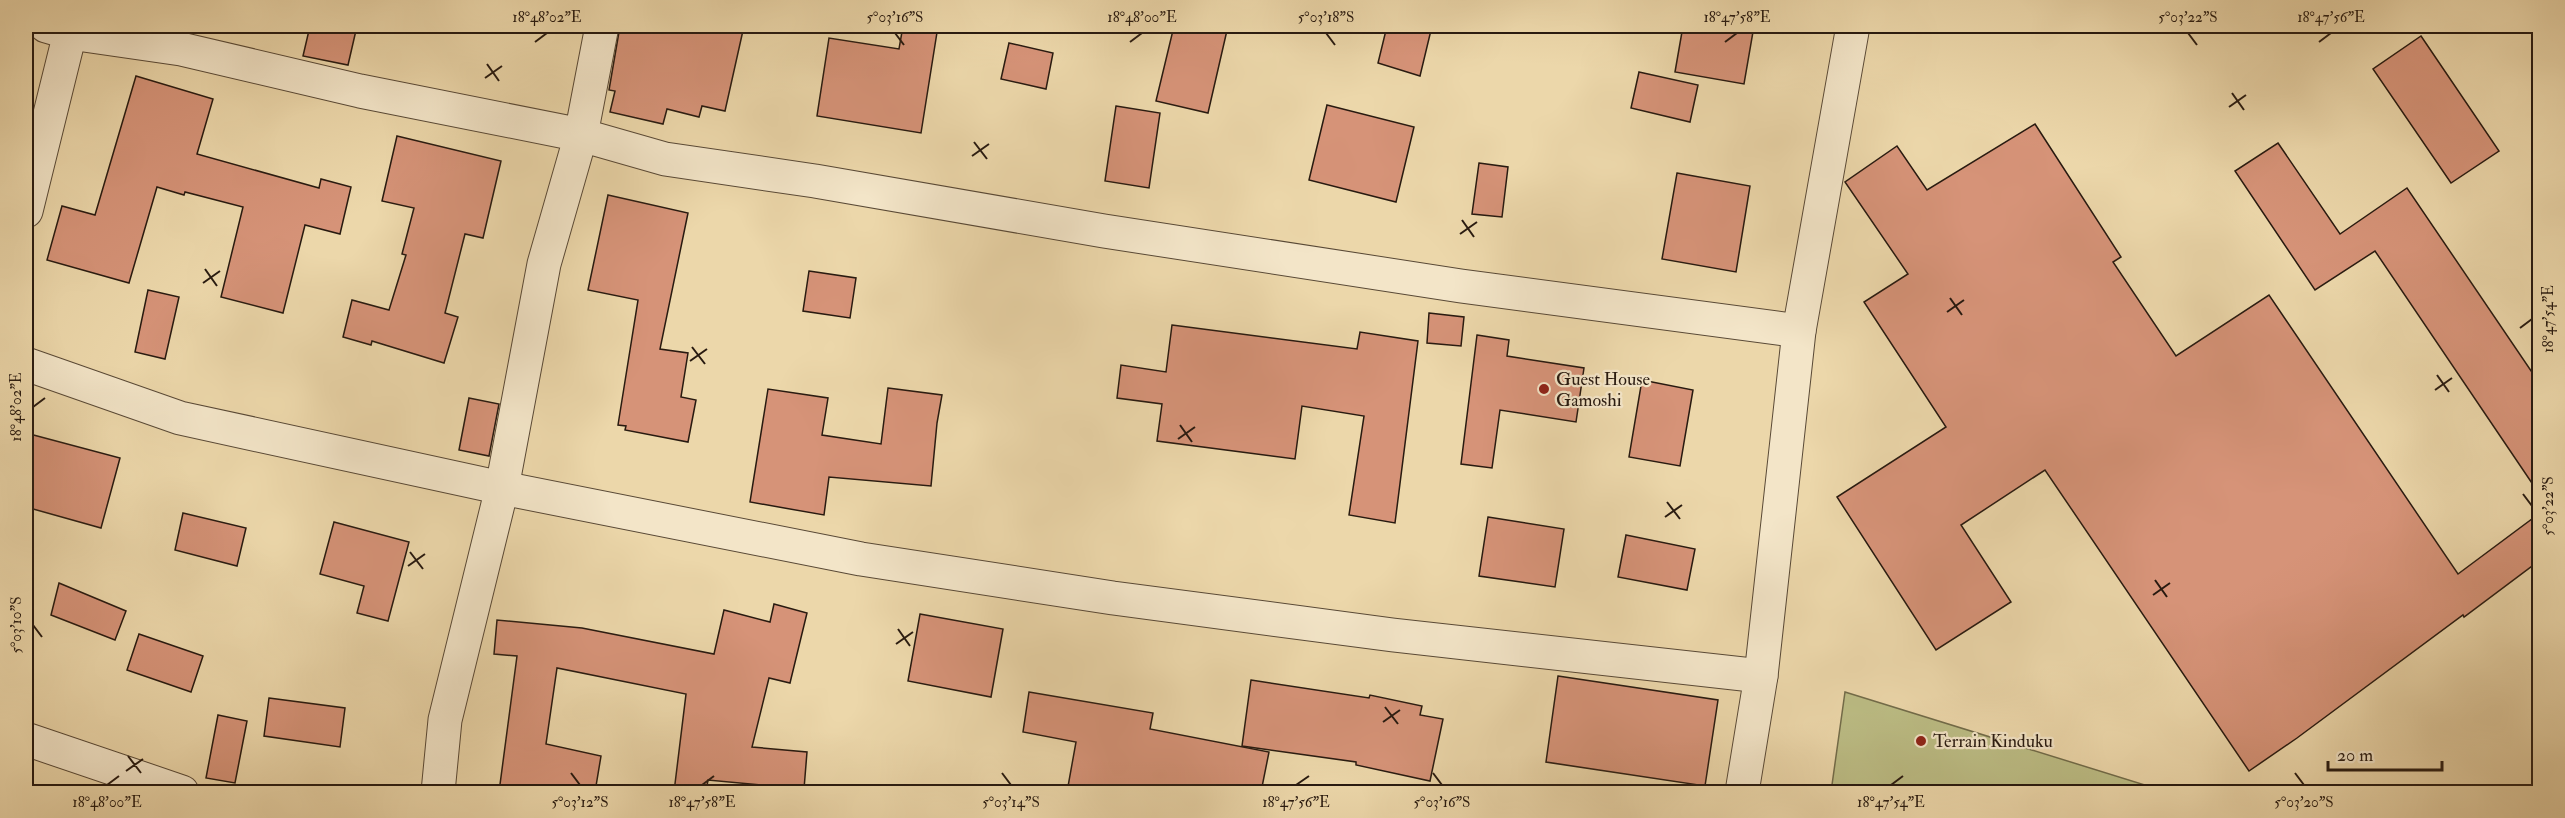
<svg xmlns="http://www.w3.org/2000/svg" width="2565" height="818" font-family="'IM FELL Double Pica',serif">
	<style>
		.green { fill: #bcbd85; stroke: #726c4a; stroke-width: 1.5 }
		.building { fill: #d69378; stroke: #281a10; stroke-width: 1.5 }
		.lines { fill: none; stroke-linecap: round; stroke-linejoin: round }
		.minor-casing { stroke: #594936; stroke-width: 35 }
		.minor { stroke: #f3e5c8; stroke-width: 33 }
		.ticks { fill: none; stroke: #281a10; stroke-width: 2 }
		.poi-dot { fill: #8f2418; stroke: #f3e5c8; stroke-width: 2 }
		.labels { text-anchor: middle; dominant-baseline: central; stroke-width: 4.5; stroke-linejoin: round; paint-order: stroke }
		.poi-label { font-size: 18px; fill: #281a10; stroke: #f3e5c8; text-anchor: start }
		.neatline { fill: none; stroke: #281a10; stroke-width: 2 }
		.ticks-label { font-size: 15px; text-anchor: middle; fill: #281a10 }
	</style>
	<rect width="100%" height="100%" fill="#ecd7aa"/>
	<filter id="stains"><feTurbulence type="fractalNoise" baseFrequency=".00333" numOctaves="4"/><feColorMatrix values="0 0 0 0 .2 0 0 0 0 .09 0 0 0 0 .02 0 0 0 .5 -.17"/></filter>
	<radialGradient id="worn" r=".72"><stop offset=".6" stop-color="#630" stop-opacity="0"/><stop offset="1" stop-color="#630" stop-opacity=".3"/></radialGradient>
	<!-- green -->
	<polygon class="green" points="1845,692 2161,790 2161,792 1831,792"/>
	<!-- building -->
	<g class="building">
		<polygon points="310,26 357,26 348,65 303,56"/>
		<polygon points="620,26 744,26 725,111 702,106 699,117 667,109 663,124 610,112 615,91 609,90"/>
		<polygon points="903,26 938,26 921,133 817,116 829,38 899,49"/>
		<polygon points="1174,26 1228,26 1208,113 1156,101"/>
		<polygon points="1387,26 1432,26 1420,76 1378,63"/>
		<polygon points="1683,26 1754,26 1744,84 1675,72"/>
		<polygon points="2421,36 2499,151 2451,183 2373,69"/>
		<polygon points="1009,43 1053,53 1046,89 1001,79"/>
		<polygon points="1639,72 1698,85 1690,122 1631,108"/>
		<polygon points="136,76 213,99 197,154 319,188 321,179 351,187 340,234 305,225 283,313 221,297 243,207 185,192 184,195 157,187 129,283 47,260 62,206 95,215"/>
		<polygon points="1327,105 1414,127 1396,202 1309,180"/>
		<polygon points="1116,106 1160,113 1149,188 1105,181"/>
		<polygon points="2035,124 2121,257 2113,262 2176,356 2269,295 2458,574 2540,513 2540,560 2464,617 2463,615 2297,738 2249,771 2045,470 1961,525 2011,602 1936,650 1837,497 1946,427 1864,302 1908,274 1845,182 1897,146 1927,190"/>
		<polygon points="397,136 501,161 483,238 465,234 445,313 458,317 444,363 372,341 371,345 343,337 352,300 389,310 406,255 402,254 414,208 382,201"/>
		<polygon points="2278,143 2340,234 2407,188 2540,384 2540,495 2375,251 2315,290 2235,171"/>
		<polygon points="1479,163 1508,167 1502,217 1472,214"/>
		<polygon points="1677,173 1750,186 1736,272 1662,259"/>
		<polygon points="608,195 688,213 660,349 688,353 681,397 696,400 688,442 625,430 626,426 618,425 638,300 588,290"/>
		<polygon points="809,271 856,278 850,318 803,311"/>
		<polygon points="148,290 179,297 165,359 135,352"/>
		<polygon points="1429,313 1464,317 1461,346 1427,343"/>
		<polygon points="1172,325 1357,349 1360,332 1418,341 1395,523 1349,515 1364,416 1302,406 1295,459 1157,441 1162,404 1117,398 1121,365 1166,372"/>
		<polygon points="1477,335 1509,340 1507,356 1584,368 1576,422 1500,410 1492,468 1461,464"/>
		<polygon points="1642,380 1693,390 1680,466 1629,457"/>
		<polygon points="888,388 942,395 937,423 931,486 829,477 824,515 750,502 768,389 828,398 822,435 881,444"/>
		<polygon points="469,398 499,404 489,456 459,450"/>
		<polygon points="26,433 120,458 101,528 26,507"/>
		<polygon points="183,513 246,528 237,566 175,550"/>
		<polygon points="1488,517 1564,529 1555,587 1479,576"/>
		<polygon points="334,522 409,542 388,621 357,613 364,586 320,574"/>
		<polygon points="1626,535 1695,549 1687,590 1618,577"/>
		<polygon points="59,583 126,611 115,640 51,615"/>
		<polygon points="774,604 807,613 790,683 769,678 752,747 807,752 804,789 708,780 706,792 674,792 686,694 557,668 546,744 601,756 595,792 499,792 517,656 494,654 497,620 582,628 714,654 724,610 770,622"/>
		<polygon points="920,614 1003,629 991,697 908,681"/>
		<polygon points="139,634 203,656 191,692 127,670"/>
		<polygon points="1558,676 1718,700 1705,786 1546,762"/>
		<polygon points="1251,680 1369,698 1370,695 1422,706 1420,715 1443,719 1430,781 1356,765 1356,762 1242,746"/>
		<polygon points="1029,692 1153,713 1150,729 1269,752 1261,792 1067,792 1076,742 1023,732"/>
		<polygon points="269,698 345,708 340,747 264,736"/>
		<polygon points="218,715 247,721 235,783 206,778"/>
	</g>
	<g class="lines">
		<!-- minor casing -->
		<g class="minor-casing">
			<g id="minor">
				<polyline points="46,26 70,33 181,49 360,91 581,135 665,159 815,181 1104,231 1461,286 1799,331"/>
				<polyline points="26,211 70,33"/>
				<polyline points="26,364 180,418 502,488 861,559 1113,598 1393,635 1761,676"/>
				<polyline points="26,739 182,792"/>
				<polyline points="438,792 445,720 502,488 544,264 581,135 602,26"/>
				<polyline points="1742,792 1761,676 1799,331 1853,26"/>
			</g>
		</g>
		<!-- minor -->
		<use href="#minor" class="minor"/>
	</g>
	<!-- ticks -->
	<path class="ticks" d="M895 33 904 45M1326 33 1335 45M2188 33 2197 45M535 42 547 33M1130 42 1142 33M1725 42 1737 33M2319 42 2331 33M487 64 499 81M485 78 502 66M2232 93 2244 110M2229 107 2246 95M974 142 987 159M972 156 989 144M1462 220 1474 237M1460 234 1477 222M205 269 217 286M203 283 220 271M1950 298 1962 315M1947 312 1964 300M2520 328 2532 319M692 347 705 364M690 361 707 349M2437 375 2449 392M2435 390 2452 378M33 407 45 398M1180 425 1192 442M1178 439 1195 427M2523 494 2532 506M1667 502 1680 519M1665 517 1682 505M410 552 423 569M408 566 425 554M2155 580 2167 597M2153 595 2170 583M33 625 42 637M898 629 910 646M896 644 913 632M1385 707 1398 724M1383 722 1400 710M128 756 141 773M126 771 143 759M571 773 580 785M1002 773 1011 785M1433 773 1442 785M2295 773 2304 785M107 785 119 776M702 785 714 776M1296 785 1309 776M1891 785 1903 776"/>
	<!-- markers -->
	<g class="poi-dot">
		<circle cx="1544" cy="389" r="6"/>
		<circle cx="1921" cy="741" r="6"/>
	</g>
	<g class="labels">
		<!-- poi labels -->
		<g class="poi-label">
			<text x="1556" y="379">Guest House<tspan x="1556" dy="21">Gamoshi</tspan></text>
			<text x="1933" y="741">Terrain Kinduku</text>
		</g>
	</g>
	<!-- margin -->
	<rect width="2565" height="818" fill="none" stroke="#ecd7aa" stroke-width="66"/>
	<!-- scale -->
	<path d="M2328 761v9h114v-9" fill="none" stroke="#281a10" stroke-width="3"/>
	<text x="2337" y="761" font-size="18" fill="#281a10" stroke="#f3e5c8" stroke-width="4.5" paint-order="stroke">20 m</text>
	<rect x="33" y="33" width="2499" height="752" class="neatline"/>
	<g class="ticks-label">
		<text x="547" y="22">18°48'02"E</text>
		<text x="895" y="22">5°03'16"S</text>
		<text x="1142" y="22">18°48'00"E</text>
		<text x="1326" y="22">5°03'18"S</text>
		<text x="1737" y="22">18°47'58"E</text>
		<text x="2188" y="22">5°03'22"S</text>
		<text x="2331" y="22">18°47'56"E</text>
		<text transform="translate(2548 319) rotate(-90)" y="5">18°47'54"E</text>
		<text transform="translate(16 407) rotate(-90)" y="5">18°48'02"E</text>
		<text transform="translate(2548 506) rotate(-90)" y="5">5°03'22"S</text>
		<text transform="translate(16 625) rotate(-90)" y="5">5°03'10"S</text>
		<text x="107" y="807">18°48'00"E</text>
		<text x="580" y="807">5°03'12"S</text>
		<text x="702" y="807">18°47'58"E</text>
		<text x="1011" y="807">5°03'14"S</text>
		<text x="1296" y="807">18°47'56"E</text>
		<text x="1442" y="807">5°03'16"S</text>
		<text x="1891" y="807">18°47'54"E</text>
		<text x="2304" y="807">5°03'20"S</text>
	</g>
	<rect width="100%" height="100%" filter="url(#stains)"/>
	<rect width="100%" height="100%" fill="url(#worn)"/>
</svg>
